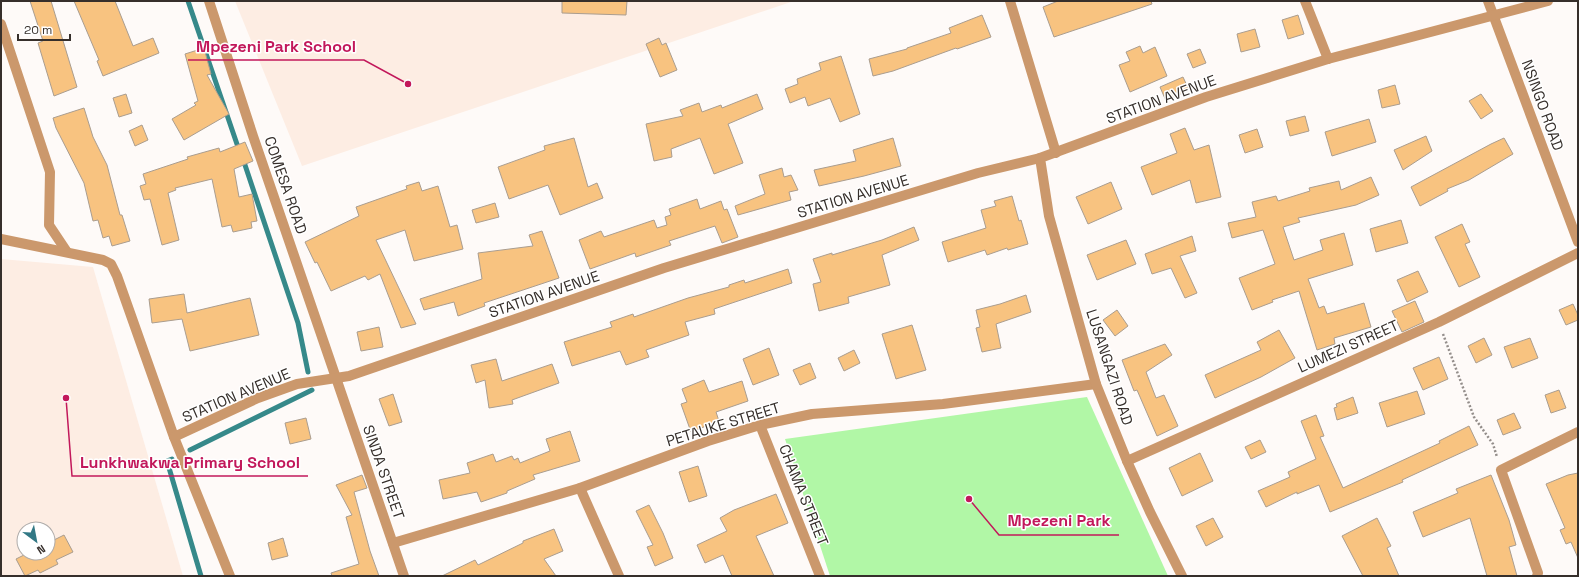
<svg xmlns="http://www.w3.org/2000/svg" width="1579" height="577" font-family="'Space Grotesk',sans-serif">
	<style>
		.built { fill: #fdede3; fill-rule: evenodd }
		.green { fill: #b1f7a6 }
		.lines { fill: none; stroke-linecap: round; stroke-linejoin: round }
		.stream { stroke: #36898a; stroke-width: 5 }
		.building { fill: #f8c380; stroke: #aa9d8f }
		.path { stroke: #948e8b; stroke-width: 2.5; stroke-dasharray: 2 2; stroke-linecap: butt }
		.minor { stroke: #cb986c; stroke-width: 10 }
		.tertiary { stroke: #cb986c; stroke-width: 10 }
		.labels { text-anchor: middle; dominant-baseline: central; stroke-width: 3; stroke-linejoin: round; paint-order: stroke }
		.street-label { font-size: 15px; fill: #362f2b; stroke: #fff }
		.leader { fill: none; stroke: #c2185b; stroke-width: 1.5 }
		.callout-dot { fill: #c2185b; stroke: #fff; stroke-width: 1.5 }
		.callout-label { font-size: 16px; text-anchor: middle; font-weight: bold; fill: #c2185b; stroke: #fff; stroke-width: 3; stroke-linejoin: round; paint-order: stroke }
	</style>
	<rect width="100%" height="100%" fill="#fefaf8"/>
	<!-- built -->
	<g class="built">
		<polygon points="235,1 794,1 302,166"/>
		<path d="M1 259 93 267 183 576H1ZM24 529H48V553H24Z"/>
	</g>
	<!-- green -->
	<polygon class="green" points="1087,397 1168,576 830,576 785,439"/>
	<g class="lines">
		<!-- stream -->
		<g class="stream">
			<polyline points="188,1 239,150"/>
			<polyline points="243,159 298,323 308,372"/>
			<polyline points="190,450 312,390"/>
			<polyline points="172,459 167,461 201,576"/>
		</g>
	</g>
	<!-- building -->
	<g class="building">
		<polygon points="30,1 51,1 77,87 54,96 38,43 43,41"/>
		<polygon points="74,1 115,1 133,46 153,38 159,53 103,76 97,61 99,60"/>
		<polygon points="562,1 627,1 626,15 562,13"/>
		<polygon points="1058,1 1151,1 1152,4 1054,37 1043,7"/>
		<polygon points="982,15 991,37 957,49 956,48 893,71 873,76 869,59 907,49 907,48 951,33 949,28"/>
		<polygon points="1298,15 1304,34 1288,39 1282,20"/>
		<polygon points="1255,29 1260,47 1241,52 1237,34"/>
		<polygon points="659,38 662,45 666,43 677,70 660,77 646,44"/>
		<polygon points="1140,46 1143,53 1155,47 1167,76 1130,92 1119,65 1130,61 1126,52"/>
		<polygon points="204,48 211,74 207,75 229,114 184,140 172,119 196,105 194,103 198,101 185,54"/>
		<polygon points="1200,49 1206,63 1193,68 1187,54"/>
		<polygon points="841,56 860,114 840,122 830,98 808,106 805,97 790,103 785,89 798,84 797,79 821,70 819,63"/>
		<polygon points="1183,77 1189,90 1166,101 1160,87"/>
		<polygon points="1395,85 1400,104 1382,108 1378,90"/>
		<polygon points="126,94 132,113 119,117 113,98"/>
		<polygon points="757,94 763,109 728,124 743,163 714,174 700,138 671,149 672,157 654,161 646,124 683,116 680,110 699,103 702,112 721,105 722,108"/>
		<polygon points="1481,94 1493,111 1481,119 1469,101"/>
		<polygon points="84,108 93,137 107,165 120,215 122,215 130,241 112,246 109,236 103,238 98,220 93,221 84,183 56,128 53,118"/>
		<polygon points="1305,116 1309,131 1290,136 1286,121"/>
		<polygon points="1369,119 1376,142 1332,156 1325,132"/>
		<polygon points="142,125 148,140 135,146 129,131"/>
		<polygon points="1185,128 1194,150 1209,145 1221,197 1196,203 1190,180 1152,195 1141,167 1177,153 1170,134"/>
		<polygon points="1257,129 1263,147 1245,153 1239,135"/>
		<polygon points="1426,136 1432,151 1403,170 1394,150"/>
		<polygon points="574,138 588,187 597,183 603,198 560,215 548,185 509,199 498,167 545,150 544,146"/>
		<polygon points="893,138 901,166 864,176 819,186 814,170 856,161 853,150"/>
		<polygon points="1504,138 1513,154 1469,180 1447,189 1448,191 1420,206 1411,187 1491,144"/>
		<polygon points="245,142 253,161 234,169 239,197 252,194 257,221 251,222 252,228 233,232 231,225 222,227 212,179 175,188 176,190 168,193 179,240 162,245 150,199 144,200 140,186 146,184 143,174 188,159 187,157 219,148 220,152"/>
		<polygon points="782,168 784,177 791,175 798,190 789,192 791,200 738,215 735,206 765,194 759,175"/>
		<polygon points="1371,177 1379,195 1356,205 1298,218 1300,222 1283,227 1294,260 1323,250 1320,240 1344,233 1353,265 1308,279 1319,308 1324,306 1327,314 1364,303 1371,327 1334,338 1335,344 1317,350 1299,291 1272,300 1273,302 1252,310 1239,278 1275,264 1263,230 1232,238 1228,223 1256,217 1252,202 1276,196 1278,201 1310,191 1309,188 1339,181 1341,190"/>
		<polygon points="419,182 422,191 438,186 450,227 457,225 463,249 414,261 405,230 376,240 416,324 401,328 380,274 368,280 365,276 331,291 317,262 315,263 305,242 359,216 356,207 407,189 406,186"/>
		<polygon points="1111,182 1122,209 1088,224 1076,197"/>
		<polygon points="1012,196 1019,221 1021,220 1028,244 1008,250 1007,248 987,255 985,250 948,262 942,242 986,228 981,210 996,206 994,201"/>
		<polygon points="697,199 700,209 721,201 724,210 727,209 738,237 722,243 715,226 669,241 671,245 636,257 635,253 590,269 579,240 601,231 604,237 654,220 657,228 667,225 665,217 671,215 669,209"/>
		<polygon points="495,203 499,217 476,223 472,210"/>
		<polygon points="1401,220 1408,243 1376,252 1370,229"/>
		<polygon points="1462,224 1470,242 1465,244 1480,277 1459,287 1435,237"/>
		<polygon points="914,227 919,240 882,255 890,285 848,297 849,303 819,311 813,284 821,282 813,259 832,253 832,255 882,240"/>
		<polygon points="542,231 559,278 484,303 485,306 458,316 454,302 424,310 420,299 482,279 478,253 533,246 529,235"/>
		<polygon points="1192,236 1196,251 1180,256 1197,293 1185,298 1171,268 1152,274 1145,254"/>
		<polygon points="1126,240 1136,264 1097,280 1087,255"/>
		<polygon points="788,269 792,283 714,309 715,314 685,322 689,335 646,350 649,357 626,365 620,351 572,366 564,342 612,327 610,322 633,314 634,317 688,298 729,287 729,285 744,280 745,283"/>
		<polygon points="1418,271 1428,292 1407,302 1397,280"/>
		<polygon points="184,294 187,313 250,298 259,335 190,351 182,319 152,323 149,299"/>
		<polygon points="1026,295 1031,312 996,324 1001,348 982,352 976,328 980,327 976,310 1000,304"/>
		<polygon points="1415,301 1424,322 1402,332 1392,311"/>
		<polygon points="1573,304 1578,315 1578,320 1566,325 1559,310"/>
		<polygon points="1117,310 1128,326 1115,336 1103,320"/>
		<polygon points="912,325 926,370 896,379 882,334"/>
		<polygon points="379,327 383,347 361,351 357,332"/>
		<polygon points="1279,330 1295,358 1261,377 1215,398 1205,375 1261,350 1257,342"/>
		<polygon points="1484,338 1492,355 1476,363 1468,346"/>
		<polygon points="1530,338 1538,358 1512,368 1504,347"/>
		<polygon points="1165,344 1172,355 1146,372 1156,398 1164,395 1178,426 1157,436 1137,390 1134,391 1122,360"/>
		<polygon points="769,348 779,375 753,385 743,359"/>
		<polygon points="854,350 860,363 844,371 838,358"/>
		<polygon points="1439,357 1448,379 1423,390 1413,368"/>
		<polygon points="496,359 502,381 552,364 559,383 512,400 513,404 489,408 485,380 476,383 471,365"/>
		<polygon points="810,363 816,378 800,385 793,370"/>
		<polygon points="704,380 709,392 742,381 748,401 716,412 719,421 691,432 681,404 687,402 682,389"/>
		<polygon points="1559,390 1566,408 1551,413 1545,395"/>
		<polygon points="1417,391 1425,414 1387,427 1379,403"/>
		<polygon points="393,394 402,422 389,426 379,399"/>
		<polygon points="1353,397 1358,413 1337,420 1334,408 1337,407 1336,404"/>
		<polygon points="1514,413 1521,428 1503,435 1497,420"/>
		<polygon points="1316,415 1324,436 1320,437 1343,488 1440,443 1439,441 1469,426 1478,445 1402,480 1403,482 1330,512 1319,485 1297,494 1297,492 1266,507 1258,491 1290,477 1288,472 1316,459 1301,421"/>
		<polygon points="306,418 311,439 290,444 285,423"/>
		<polygon points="570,431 580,461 533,475 535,479 507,491 507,493 481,502 477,492 443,499 439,480 470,473 467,463 493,454 496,462 512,456 514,460 518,458 520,463 550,451 546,439"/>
		<polygon points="1260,440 1266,452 1251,459 1245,447"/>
		<polygon points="1200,453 1213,481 1182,496 1169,468"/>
		<polygon points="698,466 707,496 689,502 679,472"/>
		<polygon points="1578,473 1578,558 1571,542 1566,544 1560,530 1565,528 1546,484 1568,475"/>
		<polygon points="362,475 367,488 354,492 370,551 379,576 332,576 331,573 359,564 346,517 352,515 336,485"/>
		<polygon points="1491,475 1509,520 1516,545 1509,547 1517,576 1487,576 1470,518 1423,537 1413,512 1458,493 1456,489"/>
		<polygon points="776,494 788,523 756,536 774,576 732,576 723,555 705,563 697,545 727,531 720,518 734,510"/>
		<polygon points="649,505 663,533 673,558 655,566 647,547 653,545 636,511"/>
		<polygon points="1213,518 1223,537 1206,546 1196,526"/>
		<polygon points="1377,518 1391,546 1387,548 1399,576 1363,576 1342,536"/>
		<polygon points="554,529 563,551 544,559 556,576 442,576 475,560 478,565 523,543 523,541"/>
		<polygon points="64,535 73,552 56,560 58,564 40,573 38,570 25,576 16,559 28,553 48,553 48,543"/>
		<polygon points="283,538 288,556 272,560 268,543"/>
	</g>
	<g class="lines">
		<!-- path -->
		<polyline class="path" points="1443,334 1474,417 1493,444 1497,457"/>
		<!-- minor -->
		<g class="minor">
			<polyline points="209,1 253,136 404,576"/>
			<polyline points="1010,1 1056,153"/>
			<polyline points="1305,1 1328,59"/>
			<polyline points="1488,1 1578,242"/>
			<polyline points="1,24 50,172 49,225 67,252"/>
			<polyline points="1,239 103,260 111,264 117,276 174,437 230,576"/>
			<polyline points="760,425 820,576"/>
			<polyline points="174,437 258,398 297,384 349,376 664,268 978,173 1040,158"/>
			<polyline points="1127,461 1439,322 1578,253"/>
			<polyline points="580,488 619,576"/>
			<polyline points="393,543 580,488 708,441 760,425 812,414 943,404 1096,384"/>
			<polyline points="1537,576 1538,573 1501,470 1578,432"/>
		</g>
		<!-- tertiary -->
		<polyline class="tertiary" points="1182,576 1150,512 1127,461 1096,384 1049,216 1040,158 1206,97 1328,59 1548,1"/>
	</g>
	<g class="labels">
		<!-- street labels -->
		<g class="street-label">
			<text transform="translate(1161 99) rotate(-20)">STATION AVENUE</text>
			<text transform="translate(1543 105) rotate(70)">NSINGO ROAD</text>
			<text transform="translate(286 185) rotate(71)">COMESA ROAD</text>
			<text transform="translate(853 196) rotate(-17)">STATION AVENUE</text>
			<text transform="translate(544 294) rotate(-19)">STATION AVENUE</text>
			<text transform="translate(1348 346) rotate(-24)">LUMEZI STREET</text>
			<text transform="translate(1110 367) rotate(72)">LUSANGAZI ROAD</text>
			<text transform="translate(236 395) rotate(-23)">STATION AVENUE</text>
			<text transform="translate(723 424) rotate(-17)">PETAUKE STREET</text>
			<text transform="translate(384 472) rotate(71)">SINDA STREET</text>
			<text transform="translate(804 495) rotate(68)">CHAMA STREET</text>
		</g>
	</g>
	<!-- callouts -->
	<path class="leader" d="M408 84L364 60H188M66 398L72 476H308M969 499L999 535H1119"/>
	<g class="callout-dot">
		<circle cx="408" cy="84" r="4"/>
		<circle cx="66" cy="398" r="4"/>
		<circle cx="969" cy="499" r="4"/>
	</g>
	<g class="callout-label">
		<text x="276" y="52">Mpezeni Park School</text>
		<text x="190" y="468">Lunkhwakwa Primary School</text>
		<text x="1059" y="526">Mpezeni Park</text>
	</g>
	<!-- border -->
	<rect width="1579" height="577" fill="none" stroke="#362f2b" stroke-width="4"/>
	<!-- north arrow -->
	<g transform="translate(36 541) rotate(148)"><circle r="19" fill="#ffffff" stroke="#afacaa"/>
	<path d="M0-3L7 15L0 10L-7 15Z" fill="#327885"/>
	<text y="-6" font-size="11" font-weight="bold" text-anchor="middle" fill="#362f2b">N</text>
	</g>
	<!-- scale -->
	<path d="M18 34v6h52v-6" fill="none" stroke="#362f2b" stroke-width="2"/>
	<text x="24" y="34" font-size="12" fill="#362f2b" stroke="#ffffff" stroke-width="3" paint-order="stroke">20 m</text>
</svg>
